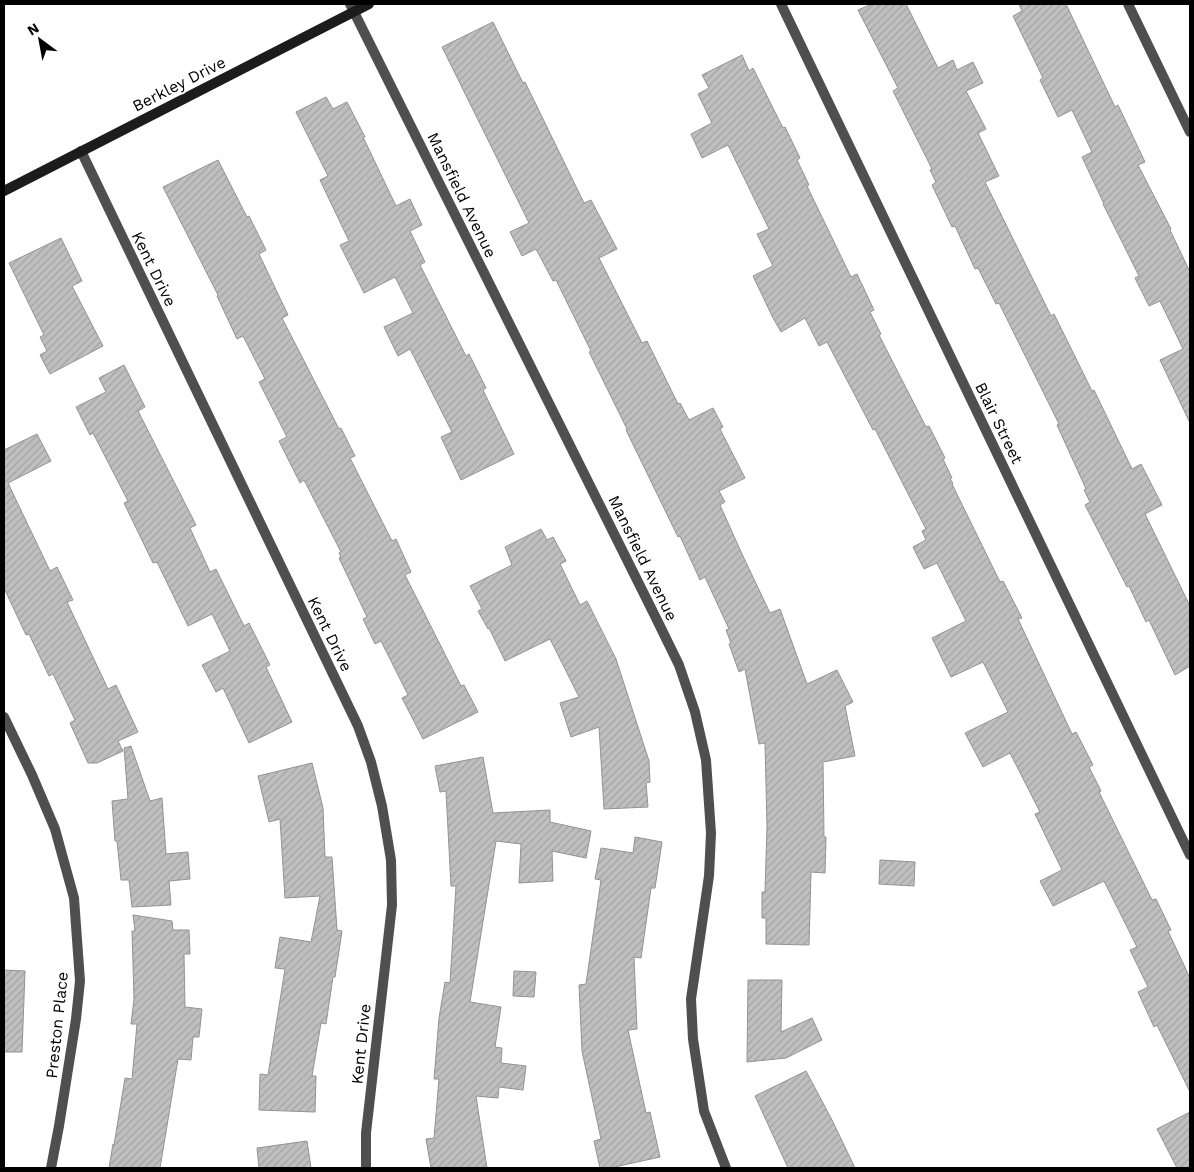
<svg xmlns="http://www.w3.org/2000/svg" width="1194" height="1172" font-family="'Work Sans',sans-serif">
	<style>
		.building { fill: url(#building-hatch); stroke: #939393 }
		.lines { fill: none; stroke-linecap: round; stroke-linejoin: round }
		.street { stroke: #4f4f4f; stroke-width: 10 }
		.secondary { stroke: #1c1c1c; stroke-width: 10 }
		.labels { text-anchor: middle; dominant-baseline: central; stroke-width: 4; stroke-linejoin: round; paint-order: stroke }
		.street-label { font-size: 16px; fill: #000; stroke: #fff }
	</style>
	<defs>
		<pattern id="building-hatch" width="6" height="6" patternUnits="userSpaceOnUse" patternTransform="scale(1.25)"><rect width="6" height="6" fill="#bfbfbf"/><path d="M-1 1l2-2M0 6l6-6M5 7l2-2" fill="none" stroke="#a2a2a2"/></pattern>
	</defs>
	<rect width="100%" height="100%" fill="#fff"/>
	<!-- building -->
	<g class="building">
		<polygon points="872,4 906,4 938,68 953,60 957,70 973,62 983,83 966,91 986,129 978,133 999,176 985,182 1051,316 1054,314 1092,391 1094,390 1132,469 1141,464 1162,505 1145,514 1190,606 1190,666 1175,675 1149,620 1146,622 1129,586 1127,587 1085,505 1090,502 1084,490 1086,489 1057,425 1059,424 999,303 996,304 978,268 975,269 955,226 952,227 932,185 936,182 930,170 932,169 893,91 898,88 858,10"/>
		<polygon points="1019,4 1066,4 1115,107 1118,105 1145,162 1138,165 1171,229 1170,230 1190,272 1190,423 1160,360 1183,349 1160,301 1149,306 1135,278 1139,276 1103,204 1104,204 1082,157 1092,152 1072,110 1058,117 1040,80 1043,78 1013,16 1022,11"/>
		<polygon points="493,22 523,83 525,82 584,203 591,200 617,249 599,258 642,343 647,341 678,404 680,403 689,420 713,408 723,427 720,429 745,478 719,491 725,502 720,505 742,554 770,613 780,609 807,684 837,670 853,702 845,706 855,756 823,762 824,837 826,837 825,873 811,872 809,945 766,944 766,918 762,918 762,892 765,892 767,827 765,743 759,744 745,669 739,672 729,644 731,643 726,630 729,629 705,577 700,580 680,536 678,537 626,430 627,429 589,352 591,351 556,280 553,281 536,249 522,256 510,232 529,223 442,47"/>
		<polygon points="742,55 749,71 753,68 783,128 785,127 800,158 797,160 809,185 807,186 851,277 857,274 874,310 870,312 881,334 879,335 926,427 929,426 945,458 943,459 952,478 950,479 953,483 952,484 1000,582 1003,581 1022,618 1018,619 1072,734 1076,732 1093,765 1089,767 1101,791 1099,792 1152,900 1156,899 1171,930 1168,931 1190,978 1190,1092 1157,1025 1154,1027 1138,992 1148,987 1130,950 1137,947 1104,881 1053,906 1040,881 1062,870 1035,814 1040,812 1010,753 983,767 965,733 1008,712 983,662 951,677 932,638 966,621 937,563 924,569 913,547 926,540 922,531 926,529 875,429 873,430 827,342 819,346 805,318 781,332 772,316 753,276 773,266 757,234 769,229 728,145 702,158 691,134 712,123 698,94 709,88 702,75"/>
		<polygon points="326,97 333,109 347,102 365,137 363,137 396,206 410,199 422,225 410,231 425,262 420,265 466,356 469,354 486,388 483,390 514,454 461,480 441,437 452,432 410,349 398,356 384,327 413,313 395,277 364,293 340,245 349,241 320,180 328,176 296,112"/>
		<polygon points="218,160 247,217 249,216 266,250 259,254 288,315 282,318 339,429 341,428 355,456 350,458 392,541 396,539 411,572 405,575 461,686 464,685 478,712 423,739 402,698 408,695 381,641 375,644 363,619 367,617 339,558 341,557 339,553 341,552 304,480 300,483 279,441 287,437 259,382 265,379 243,336 237,339 217,296 218,295 163,187"/>
		<polygon points="61,238 82,281 72,286 103,346 50,374 40,355 47,351 40,337 44,335 9,263"/>
		<polygon points="124,365 145,407 138,411 196,525 190,528 210,572 216,569 244,626 249,623 270,665 266,667 292,722 249,743 223,688 216,692 202,665 230,651 212,614 188,626 157,562 153,563 124,503 128,501 93,433 90,435 76,407 106,392 99,378"/>
		<polygon points="37,434 51,461 8,483 50,571 57,567 73,600 67,602 108,689 116,685 138,732 118,741 123,751 97,763 88,763 70,723 75,720 53,674 49,676 29,634 26,635 4,588 4,450"/>
		<polygon points="541,529 547,540 553,537 566,561 560,564 580,605 587,601 616,659 649,761 650,782 646,783 648,807 604,809 599,727 571,737 560,703 579,697 550,639 505,661 489,628 488,629 478,611 482,609 470,586 512,565 505,547"/>
		<polygon points="131,746 150,801 162,798 166,854 188,852 190,879 169,881 171,905 132,907 129,880 121,880 117,841 115,841 112,801 128,799 124,748"/>
		<polygon points="483,757 493,813 550,810 550,822 591,831 586,858 552,851 553,881 519,883 521,844 496,841 470,1002 501,1007 495,1047 502,1048 501,1063 526,1066 523,1090 499,1087 498,1098 476,1096 487,1168 431,1168 426,1139 434,1138 439,1079 434,1079 439,1018 445,982 450,983 456,886 451,886 446,791 440,792 435,766"/>
		<polygon points="312,763 323,808 325,857 332,857 337,930 342,931 335,977 333,977 326,1024 321,1023 312,1076 316,1076 315,1112 259,1110 260,1074 268,1075 285,969 275,968 280,937 311,942 320,896 285,898 280,819 269,822 258,776"/>
		<polygon points="635,837 662,842 655,888 651,888 641,958 634,957 637,1029 628,1030 646,1113 650,1112 660,1157 610,1168 600,1168 594,1141 601,1139 582,1051 579,985 586,984 601,880 595,879 601,848 633,853"/>
		<polygon points="880,860 915,862 914,886 879,884"/>
		<polygon points="133,915 172,921 173,930 189,930 190,954 184,954 185,1007 202,1009 199,1037 193,1037 191,1060 178,1059 160,1168 109,1168 113,1144 114,1145 125,1078 132,1079 137,1024 131,1024 134,999 132,931 135,931"/>
		<polygon points="4,970 25,971 22,1052 4,1052"/>
		<polygon points="514,971 536,972 534,997 513,996"/>
		<polygon points="748,980 782,980 781,1032 812,1018 822,1040 786,1058 747,1062"/>
		<polygon points="806,1071 832,1120 855,1168 788,1168 755,1096"/>
		<polygon points="1190,1112 1190,1168 1177,1168 1157,1129"/>
		<polygon points="307,1141 311,1168 259,1168 257,1148"/>
	</g>
	<g class="lines">
		<!-- street -->
		<g class="street">
			<polyline points="350,4 655,616 679,665 695,712 706,760 711,833 709,876 691,999 693,1039 704,1111 726,1168"/>
			<polyline points="781,4 1190,855"/>
			<polyline points="1128,4 1190,132"/>
			<polyline points="81,151 358,726 371,762 382,806 391,860 392,905 366,1133 366,1168"/>
			<polyline points="4,717 32,775 55,829 74,898 80,981 76,1019 59,1126 51,1168"/>
		</g>
		<!-- secondary -->
		<polyline class="secondary" points="4,191 369,4"/>
	</g>
	<g class="labels">
		<!-- street labels -->
		<g class="street-label">
			<text transform="translate(179 84) rotate(-27)">Berkley Drive</text>
			<text transform="translate(462 195) rotate(64)">Mansfield Avenue</text>
			<text transform="translate(154 269) rotate(64)">Kent Drive</text>
			<text transform="translate(999 423) rotate(64)">Blair Street</text>
			<text transform="translate(643 558) rotate(64)">Mansfield Avenue</text>
			<text transform="translate(330 634) rotate(64)">Kent Drive</text>
			<text transform="translate(57 1025) rotate(-84)">Preston Place</text>
			<text transform="translate(361 1044) rotate(-84)">Kent Drive</text>
		</g>
	</g>
	<!-- border -->
	<rect width="1194" height="1172" fill="none" stroke="#000000" stroke-width="10"/>
	<!-- north arrow -->
	<g transform="translate(40 40) rotate(328)" stroke="#ffffff" stroke-width="4" paint-order="stroke">
	<path d="M0-4L9 19L0 12L-9 19Z" fill="#000000"/>
	<text y="-8" font-size="14" font-weight="bold" text-anchor="middle" fill="#000000">N</text>
	</g>
</svg>
